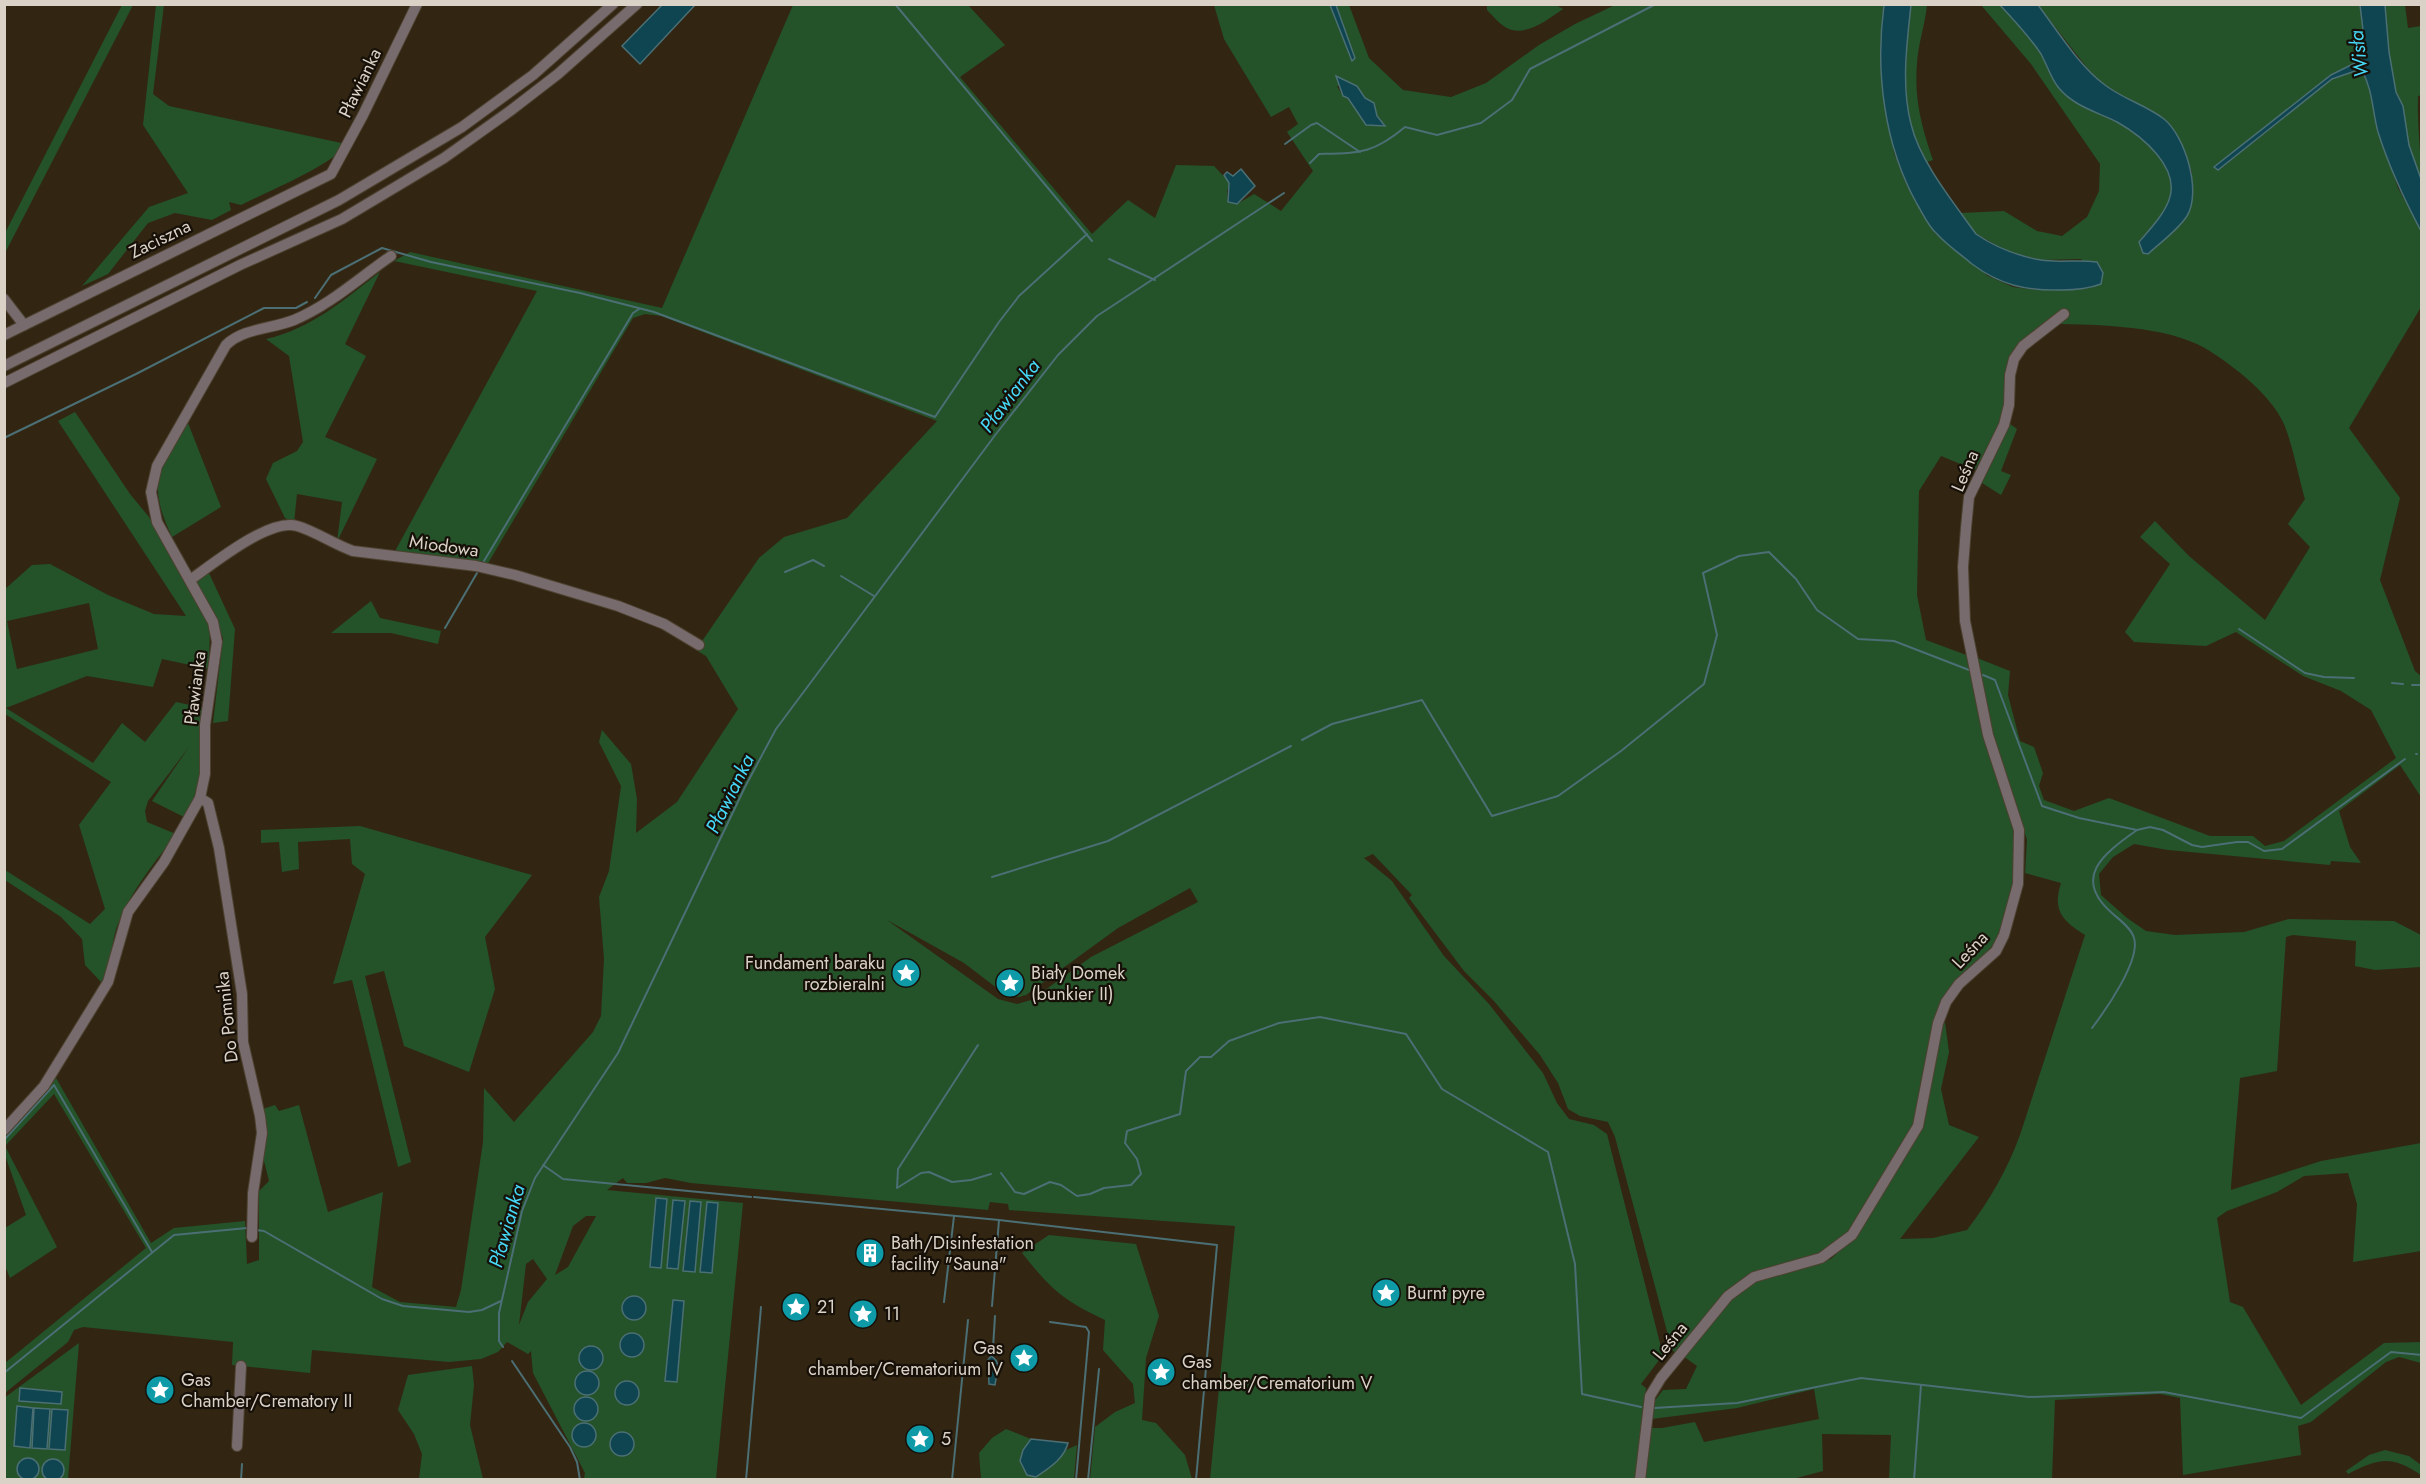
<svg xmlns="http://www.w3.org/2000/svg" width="2426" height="1484" font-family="Jost,sans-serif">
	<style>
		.green { fill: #245229; fill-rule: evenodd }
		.water { fill: #0e4551; stroke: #4b6f74; stroke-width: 1.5 }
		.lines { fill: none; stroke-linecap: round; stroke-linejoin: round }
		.stream { stroke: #4b6f74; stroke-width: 2 }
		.minor-casing { stroke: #4d4230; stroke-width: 12 }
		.minor { stroke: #776b6d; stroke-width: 10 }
		.labels { text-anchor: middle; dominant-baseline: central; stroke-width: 4.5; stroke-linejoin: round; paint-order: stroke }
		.street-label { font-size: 18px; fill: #dad2c7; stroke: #161008 }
		.poi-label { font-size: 18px; fill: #dad2c7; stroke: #161008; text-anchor: start }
		.water-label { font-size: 20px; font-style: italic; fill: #46d7f6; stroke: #161008 }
	</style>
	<rect width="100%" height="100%" fill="#322613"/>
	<!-- green -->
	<g class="green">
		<path d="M1487 4 1556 5 1563 9C1548 19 1528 36 1509 29 1501 26 1493 16 1487 10Z"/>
		<polygon points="122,5 133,5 5,253 5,233"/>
		<path d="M156 5H164L153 94 169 106 346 144C336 164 264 193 241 205L229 202 231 210 212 220 175 213 148 223 108 274 82 286 149 207 188 193 143 125Z"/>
		<path d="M793 5H968L1005 45 960 77 1092 234 1128 200 1155 218 1176 165 1214 166 1230 183 1227 191 1228 202 1237 204 1254 194 1281 211 1313 171 1287 132 1298 124 1289 107 1271 117 1224 39 1214 5H1330L1352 61 1355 57 1336 5H1349L1369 58 1403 90 1451 97 1486 83 1539 45 1575 24 1615 5H1884L1881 30V66L1894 153 1906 184 1935 233 1988 276 2013 287 2036 290 2091 288 2081 259 2042 260 2009 252 1976 234 1960 213 2004 211 2037 231 2062 236 2087 217 2099 191 2100 164 2031 64 1981 5H2000C2014 20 2030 37 2041 54 2047 65 2051 78 2058 87 2073 106 2097 112 2117 122 2142 136 2181 168 2169 200 2163 216 2150 229 2139 241L2143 253 2192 172 2177 134 2164 119 2104 85 2088 69 2038 5H2360L2364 38 2361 60 2331 75 2215 167 2219 170 2332 79 2361 69 2369 82 2378 130 2398 188 2421 231V307L2349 428 2400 498 2380 580 2415 671 2421 676V797L2400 765 2339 811 2350 847 2361 863 2331 861 2330 865 2168 850 2134 844 2113 857 2099 874 2101 895 2127 918 2146 931 2175 935 2244 932 2289 919 2394 921 2421 935V967L2375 970 2355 966 2356 941 2293 935 2286 937 2277 1071 2240 1078 2231 1186V1190L2321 1161 2421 1143V1251L2353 1262 2357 1204 2348 1173 2304 1176 2277 1192 2227 1211 2217 1218 2230 1302 2243 1307 2301 1405 2384 1343 2421 1342V1363L2399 1357 2386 1362 2311 1422 2298 1426 2301 1455 2183 1475 2180 1398 2160 1394 2055 1400 2052 1479H1889L1891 1435 1822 1434 1823 1471 1793 1479H1645L1650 1428H1662L1695 1422 1704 1442 1819 1419 1814 1389 1737 1408 1652 1419 1653 1403 1663 1390 1686 1389 1697 1366 1683 1356 1730 1297 1751 1282 1831 1259 1855 1236 1917 1136 1939 1035 1945 1022 1949 1052 1941 1089 1949 1125 1979 1137 1900 1239 1933 1238 1967 1230C1990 1200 2007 1170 2020 1135L2085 935C2063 921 2052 911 2061 883L2025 873 2027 840 1984 705 1977 658 2010 671 2008 695 2020 741 2034 747 2043 773 2039 786 2044 800 2074 811 2109 798 2210 836H2253L2265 846 2284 841 2396 758 2371 710 2341 691 2303 676 2236 632 2206 646 2134 642 2125 632 2170 564 2140 537 2155 521 2189 556 2265 620 2310 547 2288 524 2305 499C2299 479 2291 437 2282 420 2272 401 2256 386 2239 372 2226 362 2213 352 2197 344 2156 325 2088 324 2043 324L2021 345 2001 425 1975 470 1941 456 1919 491 1917 595 1926 640 1969 656 2015 830 2017 870 2001 931 1993 945 1941 1003 1916 1123 1848 1234 1818 1255 1753 1274 1724 1292 1676 1353 1672 1350 1615 1137 1608 1122 1580 1116 1568 1109 1558 1083 1540 1055 1493 1000 1464 971 1409 898 1412 895 1373 854 1364 858 1392 881 1444 956 1489 1004 1543 1073 1557 1103 1569 1119 1594 1125 1607 1134 1663 1355 1641 1384 1646 1388 1637 1479H1210L1235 1226 1009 1210 1008 1204 990 1202 988 1210 691 1183 665 1178 646 1183H627L623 1178 607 1190 743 1203 716 1479H584L585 1473 533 1373 531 1351 528 1354 507 1342 498 1352 481 1359 449 1362 312 1350 310 1373 232 1365 233 1342 83 1327 74 1330 68 1342 5 1393V1363L146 1248 54 1094 5 1146 57 1247 10 1278 5 1266V1228L26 1215 5 1155 4 1136 56 1078 151 1243 174 1228 245 1221 247 1264 259 1260V1191L269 1181 262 1153 263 1109 275 1105 279 1111 299 1105 328 1212 383 1192 372 1287 400 1302 456 1307 461 1290 483 1142 484 1088 514 1122 593 1032 601 1016 604 959 599 897 609 871 621 786 599 742 602 730 631 764 637 799 636 833 677 802 738 709 706 656 696 650 759 558 784 537 847 518 937 421 661 316 645 314 633 318 487 565 394 553 537 291 394 261 410 252 662 308ZM1337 86H1357L1365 98 1374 103 1377 116 1384 126 1366 124 1348 98 1343 96ZM1190 888 1198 902 1091 957 1031 1000 1017 1004 998 999 887 920 964 963 1006 995 1019 997 1026 995 1118 928ZM586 1216H596L568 1267 555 1275 573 1226ZM533 1259 547 1279 528 1302 519 1325 526 1264Z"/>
		<path d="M1911 5H1927C1925 25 1918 44 1917 64 1914 99 1922 128 1933 160L1927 162C1922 150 1913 136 1911 123 1902 84 1907 44 1911 5Z"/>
		<path d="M2385 5H2405L2408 28 2421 26 2422 95 2418 96C2417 124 2421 151 2421 179L2409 145 2403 106 2396 92 2389 52Z"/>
		<path d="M380 272 345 344 366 356 325 437 377 459 337 542 342 502 297 494 294 523 285 518 266 479 273 463 297 451 303 442 289 356 266 339C311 329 345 299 380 272Z"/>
		<path d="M75 412 130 494 149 517 210 624 209 669 162 659 153 687 87 676 6 708 93 763 122 723 145 742 176 702 204 708 198 790 184 817 152 801 189 747 148 801 145 811 147 822 176 834C154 864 132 889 118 924 110 943 114 965 101 982L85 965 82 939 61 917 5 880V870L90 924 105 909 79 825 111 782 5 714 4 590 32 565 50 564 108 595 154 614 186 616 58 421ZM89 603 98 649 17 669 7 621Z"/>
		<path d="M188 423 221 507 172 537C146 481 159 472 188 423Z"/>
		<polygon points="2010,424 2017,429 2001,471 2011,475 2001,495 1982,483"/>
		<polygon points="208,571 235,629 228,721 213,723 223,638 196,581"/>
		<polygon points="371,601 380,618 441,631 438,644 391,633 331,633"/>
		<polygon points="360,826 532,875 485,937 495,989 469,1072 404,1046 384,971 365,976 411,1162 398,1167 352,980 333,984 365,874 352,864 350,839 298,842 299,869 282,872 279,842 261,843 261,830"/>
		<path d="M1049 1235 1136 1244 1159 1316 1146 1358 1142 1420 1156 1423 1185 1455 1192 1479H1090L1095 1427 1115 1412 1135 1403 1133 1384 1103 1350 1105 1320C1061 1299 1052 1290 1022 1253Z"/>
		<polygon points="79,1343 68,1479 5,1479 4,1398"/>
		<polygon points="472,1366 474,1385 470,1425 483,1479 419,1479 422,1454 414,1434 398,1410 408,1375"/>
		<polygon points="1006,1429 1031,1439 1023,1450 1055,1463 1066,1450 1077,1445 1074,1479 981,1479 979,1453 992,1438"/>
		<path d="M2385 1450 2409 1456 2421 1465V1475C2391 1455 2379 1458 2348 1474L2346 1471 2369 1455Z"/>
	</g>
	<!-- water -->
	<g class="water">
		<polygon points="662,5 695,5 640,64 622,46"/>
		<polygon points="1330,5 1336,5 1355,58 1352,61"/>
		<path d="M1884 5H1911C1907 43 1901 85 1911 124 1920 162 1954 203 1976 234 1995 247 2018 256 2041 260 2060 263 2079 259 2097 262L2103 273 2101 284C2088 289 2075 290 2061 290 2026 291 2000 285 1972 264 1960 254 1947 245 1937 234 1928 226 1923 214 1917 204 1884 145 1875 71 1884 5Z"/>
		<path d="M2000 5H2038C2057 30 2079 66 2105 85 2123 99 2146 105 2164 119 2185 136 2202 191 2187 216 2178 230 2161 242 2148 254L2143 253 2139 242C2150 229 2163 216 2169 200 2181 168 2142 136 2117 122 2097 112 2073 106 2058 87 2051 78 2047 65 2041 54 2030 37 2014 20 2000 5Z"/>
		<path d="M2360 5H2385L2389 52 2396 92 2403 106 2409 145 2421 179V231C2404 199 2389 167 2378 132 2372 110 2373 89 2361 69L2332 79 2218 170 2214 167 2331 75 2361 60 2364 38Z"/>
		<polygon points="1336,76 1357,86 1365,98 1374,103 1377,116 1385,126 1366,125 1348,98 1343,96"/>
		<polygon points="1241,169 1255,186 1237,204 1228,202 1229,183 1224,175 1227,172 1233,176"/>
		<polygon points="656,1198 667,1199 661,1268 650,1267"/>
		<polygon points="673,1200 685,1201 678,1269 667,1268"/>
		<polygon points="690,1201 701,1202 695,1272 683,1271"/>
		<polygon points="707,1202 718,1203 712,1273 700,1272"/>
		<circle cx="634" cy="1308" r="12"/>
		<polygon points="673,1300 684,1301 677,1382 665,1381"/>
		<circle cx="632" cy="1345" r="12"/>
		<circle cx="591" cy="1358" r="12"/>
		<path d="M991 1356C1003 1363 996 1374 995 1385L989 1384 988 1360Z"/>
		<circle cx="587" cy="1383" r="12"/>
		<circle cx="627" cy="1393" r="12"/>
		<polygon points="20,1388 62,1392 61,1404 19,1401"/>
		<circle cx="586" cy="1409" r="12"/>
		<polygon points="17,1406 33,1408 30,1448 14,1446"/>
		<polygon points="34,1408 50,1409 47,1449 32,1448"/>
		<polygon points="52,1409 68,1410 65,1450 49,1449"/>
		<circle cx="584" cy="1435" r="12"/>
		<circle cx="622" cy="1444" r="12"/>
		<path d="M1031 1439 1068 1443C1064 1459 1049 1468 1036 1477L1027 1475 1020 1461 1023 1450Z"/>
		<circle cx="28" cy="1469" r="11"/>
		<circle cx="53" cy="1470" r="11"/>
	</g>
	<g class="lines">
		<!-- stream -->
		<g class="stream">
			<polyline points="895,4 1092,241"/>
			<polyline points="1285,144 1311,125 1317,123 1360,152"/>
			<path d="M1310 163 1319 154C1359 153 1373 154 1405 127L1437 135 1481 123 1512 100 1530 69 1656 4"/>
			<polyline points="1109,259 1155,280"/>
			<polyline points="315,298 331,275 382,248 431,262 580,293 654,312 935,417 999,322 1019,296 1087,234"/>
			<polyline points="4,438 136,374 264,308 296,308 307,302"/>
			<polyline points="484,561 633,313 639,309"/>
			<polyline points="785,572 813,560 824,566"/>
			<polyline points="841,576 874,596"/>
			<polyline points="445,628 477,573"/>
			<polyline points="2239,629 2305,673 2324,677 2354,678"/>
			<polyline points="1983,675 1995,680 2042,806 2079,818 2137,830 2150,827 2163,830 2192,845 2202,847 2237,842 2248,842 2264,851 2282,849 2405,759"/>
			<polyline points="2392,683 2403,684"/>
			<polyline points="2412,685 2422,685"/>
			<polyline points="1302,740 1332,724 1422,700 1492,816 1558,796 1621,751 1704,684 1717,635 1703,573 1739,556 1769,552 1796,579 1817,610 1858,639 1894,641 1969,670"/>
			<polyline points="2416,754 2417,754"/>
			<polyline points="992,877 1108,841 1291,746"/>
			<path d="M2092 1028C2105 1011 2141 960 2134 938 2132 929 2120 920 2113 914 2071 878 2103 854 2137 830"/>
			<polyline points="978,1045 898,1169 897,1188 921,1173 929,1172 952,1182 971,1180 991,1174"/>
			<polyline points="4,1140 54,1085 152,1252"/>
			<polyline points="543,1165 563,1179 751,1197"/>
			<polyline points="1001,1173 1015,1192 1024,1194 1050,1182 1061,1185 1077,1196 1090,1194 1104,1188 1131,1185 1141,1174 1137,1159 1125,1143 1127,1131 1180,1114 1186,1071 1200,1057 1211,1057 1229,1041 1279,1023 1320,1017 1406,1034 1442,1089 1548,1152 1575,1264 1582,1394 1641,1407"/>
			<polyline points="754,1197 999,1220 1217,1245 1196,1480"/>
			<polyline points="256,1230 264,1231 382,1299 403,1306 469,1312 482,1310 501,1301"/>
			<polyline points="944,1302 954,1216"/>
			<polyline points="992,1306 999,1220"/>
			<polyline points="1050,1322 1086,1327 1089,1332 1076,1480"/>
			<polyline points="503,1347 499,1341 499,1313 522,1211 535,1178 618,1053 745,787 776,729 996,434 1058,355 1097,316 1284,193"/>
			<polyline points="993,1348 995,1316"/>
			<polyline points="512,1361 570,1447 577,1462 580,1480"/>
			<polyline points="4,1373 174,1235 247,1228"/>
			<polyline points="1654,1408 1737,1403 1861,1378 2029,1397 2164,1392 2301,1418 2391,1352 2422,1355"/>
			<polyline points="241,1480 242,1464"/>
			<polyline points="746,1480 761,1307"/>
			<polyline points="952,1480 968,1320"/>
			<polyline points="1088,1480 1099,1369"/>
			<polyline points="1914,1480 1921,1385"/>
		</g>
		<!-- minor casing -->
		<g class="minor-casing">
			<g id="minor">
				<polyline points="4,299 24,325"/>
				<polyline points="4,335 331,174 363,115 417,4"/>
				<polyline points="4,366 339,200 462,127 533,75 613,4"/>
				<polyline points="4,383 240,265 342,219 444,158 510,111 558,74 637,4"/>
				<path d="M190 580C213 564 269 518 297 526 315 531 333 544 353 551L476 566 515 575 618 606 664 624 699 645"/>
				<polyline points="200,798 208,803 219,848 242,994 243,1042 260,1116 262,1133 253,1193 252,1237"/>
				<path d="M4 1130 44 1086 108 982 128 912 164 862 200 798 205 774V725L217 642 213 622 157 522 151 492 157 466 226 345C243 328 272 329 294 320 330 305 359 278 391 256"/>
				<polyline points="237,1446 241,1366"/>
				<polyline points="1640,1480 1650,1396 1661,1378 1728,1296 1754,1277 1821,1258 1852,1235 1918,1126 1938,1023 1946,1002 1959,984 1996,951 2004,935 2018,884 2019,830 1988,735 1965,621 1963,567 1966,528 1969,497 2004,425 2009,405 2010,375 2014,359 2023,346 2064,314"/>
			</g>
		</g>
		<!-- minor -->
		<use href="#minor" class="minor"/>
	</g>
	<!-- icons -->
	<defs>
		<g id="sight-disc" transform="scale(1.5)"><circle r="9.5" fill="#0f9aa8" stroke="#161008"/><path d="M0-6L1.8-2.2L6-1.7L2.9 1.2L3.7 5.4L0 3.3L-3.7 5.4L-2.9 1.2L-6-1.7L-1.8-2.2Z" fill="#fff"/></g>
		<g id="building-disc" transform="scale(1.5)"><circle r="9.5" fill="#0f9aa8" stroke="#161008"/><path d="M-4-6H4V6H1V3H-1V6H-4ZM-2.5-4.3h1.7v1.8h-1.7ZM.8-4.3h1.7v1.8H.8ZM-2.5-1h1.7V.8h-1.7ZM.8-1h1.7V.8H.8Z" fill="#fff"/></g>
	</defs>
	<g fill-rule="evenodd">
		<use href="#sight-disc" x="906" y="973"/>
		<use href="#sight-disc" x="1010" y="983"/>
		<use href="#building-disc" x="870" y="1253"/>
		<use href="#sight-disc" x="1386" y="1293"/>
		<use href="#sight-disc" x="796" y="1307"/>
		<use href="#sight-disc" x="863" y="1314"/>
		<use href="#sight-disc" x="1024" y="1358"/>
		<use href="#sight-disc" x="1161" y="1372"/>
		<use href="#sight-disc" x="160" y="1390"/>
		<use href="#sight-disc" x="920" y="1439"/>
	</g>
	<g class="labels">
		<!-- street labels -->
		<g class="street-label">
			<text transform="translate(360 83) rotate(-64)">Pławianka</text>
			<text transform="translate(160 239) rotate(-26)">Zaciszna</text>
			<text transform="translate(1965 471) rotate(-67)">Leśna</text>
			<text transform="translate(444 546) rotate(8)">Miodowa</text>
			<text transform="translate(195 688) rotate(-83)">Pławianka</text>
			<text transform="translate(1970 950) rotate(-47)">Leśna</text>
			<text transform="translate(227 1017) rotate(-96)">Do Pomnika</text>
			<text transform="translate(1670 1341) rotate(-51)">Leśna</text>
		</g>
		<!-- poi labels -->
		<g class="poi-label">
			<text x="885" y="963" text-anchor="end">Fundament baraku<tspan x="885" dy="21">rozbieralni</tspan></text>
			<text x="1031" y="973">Biały Domek<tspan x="1031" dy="21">(bunkier II)</tspan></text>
			<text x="891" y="1243">Bath/Disinfestation<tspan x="891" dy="21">facility "Sauna"</tspan></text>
			<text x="1407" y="1293">Burnt pyre</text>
			<text x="817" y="1307">21</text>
			<text x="884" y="1314">11</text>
			<text x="1003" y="1348" text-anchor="end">Gas<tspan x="1003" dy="21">chamber/Crematorium IV</tspan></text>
			<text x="1182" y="1362">Gas<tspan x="1182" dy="21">chamber/Crematorium V</tspan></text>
			<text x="181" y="1380">Gas<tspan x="181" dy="21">Chamber/Crematory II</tspan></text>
			<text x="941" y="1439">5</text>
		</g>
		<!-- water labels -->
		<g class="water-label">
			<text transform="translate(2359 54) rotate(-97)">Wisła</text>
			<text transform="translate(1010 396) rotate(-53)">Pławianka</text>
			<text transform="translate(730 794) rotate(-64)">Pławianka</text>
			<text transform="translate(507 1226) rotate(-74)">Pławianka</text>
		</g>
	</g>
	<!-- border -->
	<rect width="2426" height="1484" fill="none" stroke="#dad2c7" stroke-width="12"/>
</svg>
